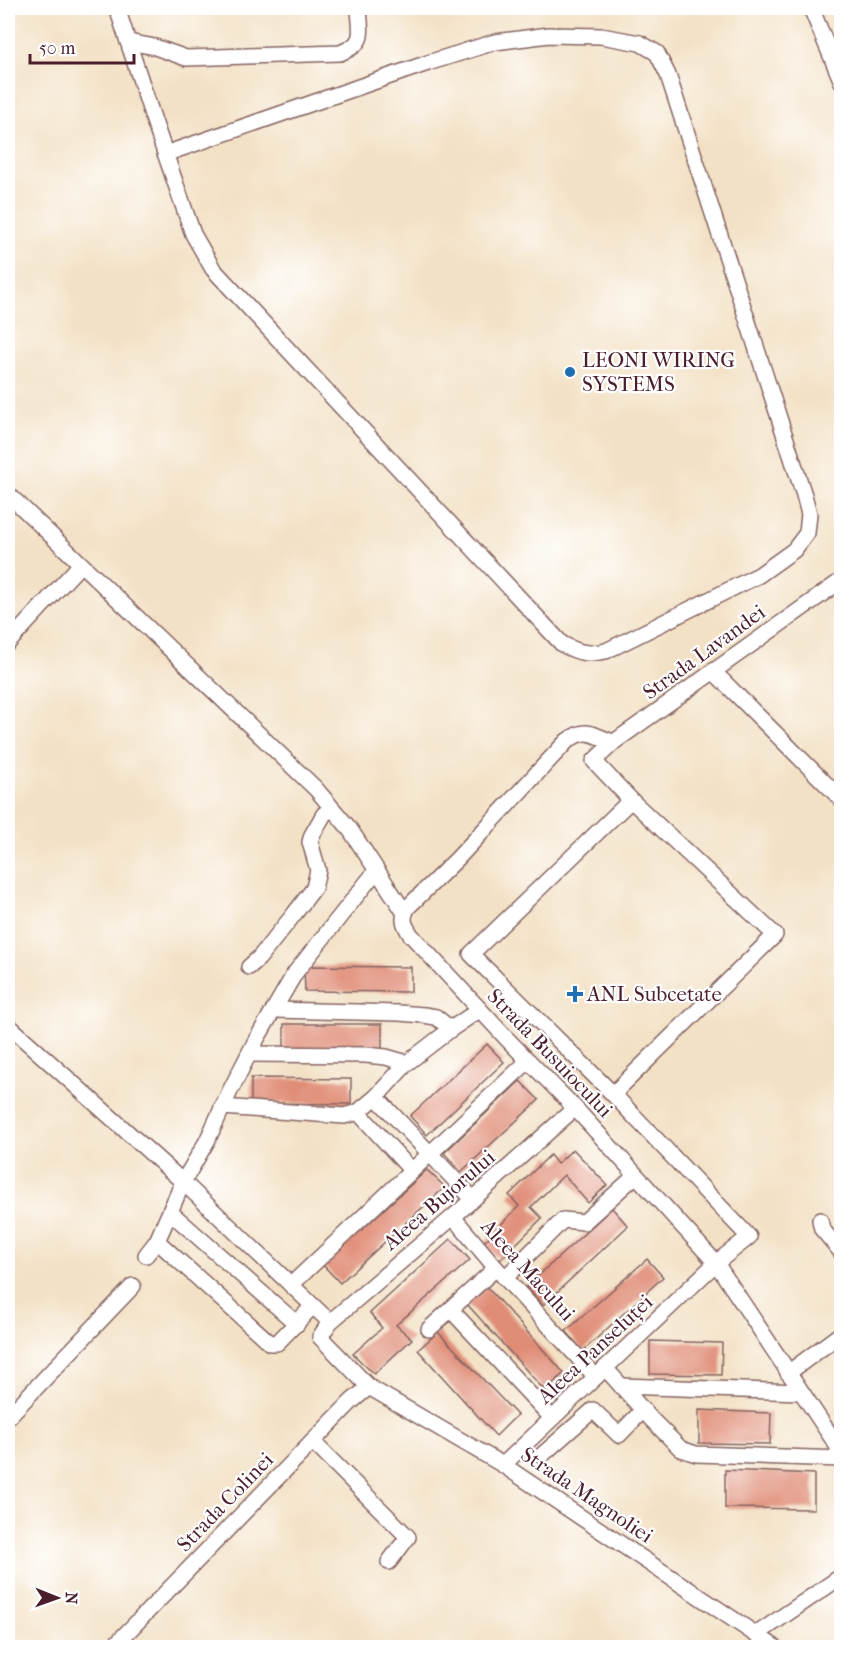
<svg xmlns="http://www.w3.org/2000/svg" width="849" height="1655" font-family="'IM FELL French Canon',serif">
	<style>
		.building { fill: #e08d77 }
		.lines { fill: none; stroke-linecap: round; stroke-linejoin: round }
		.minor-casing { stroke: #856361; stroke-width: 18 }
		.minor { stroke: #fff; stroke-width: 15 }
		.poi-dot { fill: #1f6fb2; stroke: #fff; stroke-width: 2 }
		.labels { text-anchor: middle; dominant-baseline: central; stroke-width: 4.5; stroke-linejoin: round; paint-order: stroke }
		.poi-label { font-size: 21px; fill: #4a1f2b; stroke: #fff; text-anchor: start }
		.street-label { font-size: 21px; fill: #4a1f2b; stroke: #fff }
	</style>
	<rect width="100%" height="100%" fill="#fff"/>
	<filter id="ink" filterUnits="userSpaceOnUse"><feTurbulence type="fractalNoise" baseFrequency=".0167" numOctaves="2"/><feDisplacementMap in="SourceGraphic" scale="12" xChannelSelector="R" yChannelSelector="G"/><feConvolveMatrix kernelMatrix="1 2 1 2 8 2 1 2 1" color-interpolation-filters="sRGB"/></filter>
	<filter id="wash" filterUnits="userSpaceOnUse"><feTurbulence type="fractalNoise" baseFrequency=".008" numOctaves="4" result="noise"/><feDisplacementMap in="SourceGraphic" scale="24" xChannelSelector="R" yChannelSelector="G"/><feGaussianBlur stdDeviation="1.35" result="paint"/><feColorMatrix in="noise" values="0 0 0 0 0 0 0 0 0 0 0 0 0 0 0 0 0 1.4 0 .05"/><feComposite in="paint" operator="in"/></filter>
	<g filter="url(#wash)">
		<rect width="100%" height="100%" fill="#f3e1c5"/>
		<g id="blocks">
			<!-- building -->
			<g class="building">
				<polygon points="304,966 411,967 411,992 305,991"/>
				<rect x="284" y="1024" width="98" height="25"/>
				<polygon points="487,1044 504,1062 427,1135 410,1116"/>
				<polygon points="251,1078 351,1079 351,1104 251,1103"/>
				<polygon points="520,1081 539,1100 461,1172 444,1153"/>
				<polygon points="573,1149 607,1185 588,1203 564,1175 531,1207 542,1218 500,1260 483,1243 519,1206 509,1195 550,1155 557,1164"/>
				<polygon points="427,1170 445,1187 340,1283 323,1265"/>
				<polygon points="612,1208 628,1226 543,1305 526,1287"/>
				<polygon points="451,1239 470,1260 396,1325 412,1339 374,1374 353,1354 382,1328 370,1313"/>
				<polygon points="647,1259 663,1277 583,1351 566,1331"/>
				<polygon points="486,1286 564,1373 545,1391 467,1304"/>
				<polygon points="438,1332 517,1415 496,1436 418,1350"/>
				<polygon points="650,1341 722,1343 721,1375 650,1374"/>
				<polygon points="699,1410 771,1413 770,1444 699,1443"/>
				<polygon points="725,1470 814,1474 814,1509 725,1508"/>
			</g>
		</g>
	</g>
	<g filter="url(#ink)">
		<use href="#blocks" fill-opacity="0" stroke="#856361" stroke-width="1.5"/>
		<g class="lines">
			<!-- minor casing -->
			<g class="minor-casing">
				<g id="minor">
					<path d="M117 8 154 121 193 234 213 269 562 644C579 653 587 655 606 651L759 575 794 550 807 533 809 514 804 495 668 75 657 53 640 43 601 36 549 35 495 42 428 63 165 154"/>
					<polyline points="811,8 842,82"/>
					<path d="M128 42 155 47 186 58 340 53C367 43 360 33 359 8"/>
					<polyline points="8,494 316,789 349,828 405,913"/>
					<polyline points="8,643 81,564"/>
					<polyline points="713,671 842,800"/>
					<path d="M614 742C593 737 589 725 567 741L457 859 408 907C401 918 404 925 411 935L508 1040 575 1108 716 1263 842 1453"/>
					<polyline points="249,967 259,958 295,913 314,888 318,870 310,842 312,835 324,814 332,809"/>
					<polyline points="274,1010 399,1013 424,1015 436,1017 451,1029"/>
					<polyline points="8,1025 183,1182 330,1322 320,1337 369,1387 503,1465 776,1648"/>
					<polyline points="249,1054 366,1055 386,1057 407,1063"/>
					<polyline points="613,1094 471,954 631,800"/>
					<polyline points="376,1097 473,1199"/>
					<polyline points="222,1107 344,1116 358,1112 376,1097 407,1063 451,1029 479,1010"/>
					<polyline points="358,1112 412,1171"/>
					<polyline points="170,1212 297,1324"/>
					<polyline points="453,1217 496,1268 596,1377"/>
					<polyline points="820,1220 822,1229 842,1253"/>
					<polyline points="157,1241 270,1343 277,1343 313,1306"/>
					<polyline points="146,1255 157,1241 183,1182 207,1141 230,1091 255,1042 295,973 376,871"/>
					<polyline points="505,1278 563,1220 584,1222 635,1176"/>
					<polyline points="291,1285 528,1061"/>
					<polyline points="451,1310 552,1418"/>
					<polyline points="330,1322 453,1217 575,1108"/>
					<polyline points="429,1329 496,1268"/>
					<polyline points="605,1368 652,1420 681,1449 696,1454 842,1459"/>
					<polyline points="788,1373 842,1333"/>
					<polyline points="621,1386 801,1392"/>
					<polyline points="8,1417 133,1286"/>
					<polyline points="313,1442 408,1537 389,1562"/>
					<polyline points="542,1455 593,1410 619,1435 643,1410"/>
					<polyline points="503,1465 716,1263 749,1237 613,1094 775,935 631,800 594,761 614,742 842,580"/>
					<polyline points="757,1634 842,1576"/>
					<polyline points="112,1648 352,1401 369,1387"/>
				</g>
			</g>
			<!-- minor -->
			<use href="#minor" class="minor"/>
		</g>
	</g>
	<!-- markers -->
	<g class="poi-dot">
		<circle cx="570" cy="372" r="6"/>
		<path d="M572 985h6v6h6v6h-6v6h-6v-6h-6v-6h6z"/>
	</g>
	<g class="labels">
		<!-- poi labels -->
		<g class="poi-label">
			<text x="582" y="360">LEONI WIRING<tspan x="582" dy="24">SYSTEMS</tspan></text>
			<text x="587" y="994">ANL Subcetate</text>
		</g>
		<!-- street labels -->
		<g class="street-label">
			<text transform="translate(704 652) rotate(-36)">Strada Lavandei</text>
			<text transform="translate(550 1053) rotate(46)">Strada Busuiocului</text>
			<text transform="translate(439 1200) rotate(-41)">Aleea Bujorului</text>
			<text transform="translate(528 1270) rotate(48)">Aleea Macului</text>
			<text transform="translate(595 1349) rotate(-43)">Aleea Panseluței</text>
			<text transform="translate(587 1495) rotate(34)">Strada Magnoliei</text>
			<text transform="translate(225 1502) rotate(-46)">Strada Colinei</text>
		</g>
	</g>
	<!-- margin -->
	<rect width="849" height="1655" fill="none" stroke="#fff" stroke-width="30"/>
	<!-- north arrow -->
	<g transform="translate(57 1598) rotate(91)" stroke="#ffffff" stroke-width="4.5" paint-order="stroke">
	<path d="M0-4.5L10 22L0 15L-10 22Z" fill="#4a1f2b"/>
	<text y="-9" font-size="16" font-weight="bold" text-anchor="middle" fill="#4a1f2b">N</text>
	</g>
	<!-- scale -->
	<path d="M30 54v9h104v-9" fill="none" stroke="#4a1f2b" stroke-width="3"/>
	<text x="39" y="54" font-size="18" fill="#4a1f2b" stroke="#ffffff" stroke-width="4.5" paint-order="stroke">50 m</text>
</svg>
